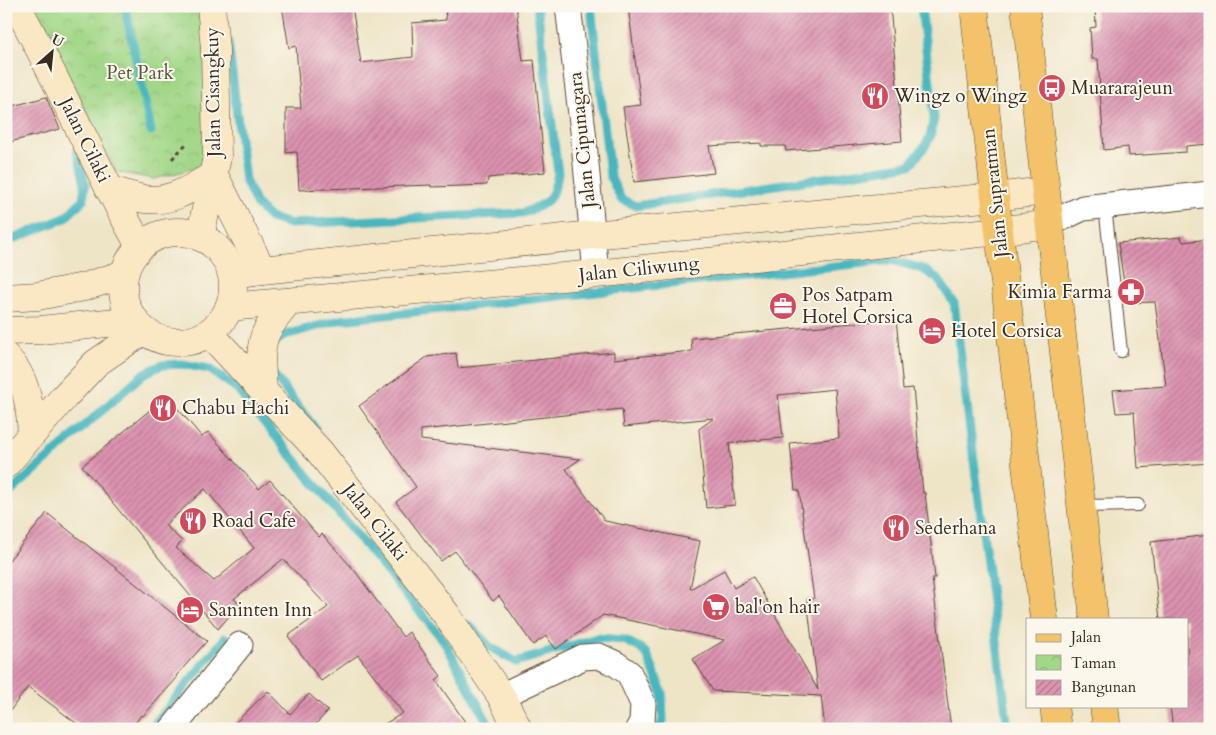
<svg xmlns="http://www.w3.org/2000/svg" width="1216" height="735" font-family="Cardo,serif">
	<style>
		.park { fill: url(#park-crowns); stroke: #6e8053 }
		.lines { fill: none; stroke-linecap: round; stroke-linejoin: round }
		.stream { stroke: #46b6bf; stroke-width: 9 }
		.building { fill: url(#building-hatch); fill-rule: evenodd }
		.lane-casing { stroke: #564637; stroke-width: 14 }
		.street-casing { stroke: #564637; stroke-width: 27 }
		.secondary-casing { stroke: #564637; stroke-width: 29 }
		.primary-casing { stroke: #564637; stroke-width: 29 }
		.path { stroke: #564637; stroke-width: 3; stroke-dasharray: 4 4; stroke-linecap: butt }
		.lane { stroke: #fff; stroke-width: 12 }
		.street { stroke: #fff; stroke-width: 25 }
		.secondary { stroke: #fae7c3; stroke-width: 28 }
		.primary { stroke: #f2c36a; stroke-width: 28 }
		.labels { text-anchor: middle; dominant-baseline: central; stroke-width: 4; stroke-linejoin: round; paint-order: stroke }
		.park-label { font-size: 19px; fill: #555538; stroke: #fbf7ec }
		.poi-label { font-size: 19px; fill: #3b2a1e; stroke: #fbf7ec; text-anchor: start }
		.street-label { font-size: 19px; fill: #3b2a1e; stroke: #fbf7ec }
	</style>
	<defs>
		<pattern id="park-crowns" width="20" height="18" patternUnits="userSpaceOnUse" patternTransform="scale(1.25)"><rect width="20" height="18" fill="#a2d788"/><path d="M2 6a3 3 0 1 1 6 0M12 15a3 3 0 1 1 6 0" fill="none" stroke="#8cb975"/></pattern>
		<pattern id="building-hatch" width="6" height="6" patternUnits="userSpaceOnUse" patternTransform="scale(1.25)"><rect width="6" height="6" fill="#dc93b0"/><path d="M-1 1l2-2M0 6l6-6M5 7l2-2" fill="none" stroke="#b4788f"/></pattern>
	</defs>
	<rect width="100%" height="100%" fill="#fbf7ec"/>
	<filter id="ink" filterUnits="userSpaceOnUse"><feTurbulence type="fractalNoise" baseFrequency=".02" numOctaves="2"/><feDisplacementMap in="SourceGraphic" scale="10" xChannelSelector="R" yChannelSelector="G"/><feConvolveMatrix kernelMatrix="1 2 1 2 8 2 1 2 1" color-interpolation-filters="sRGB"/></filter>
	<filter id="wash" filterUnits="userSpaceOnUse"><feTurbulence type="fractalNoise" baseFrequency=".0096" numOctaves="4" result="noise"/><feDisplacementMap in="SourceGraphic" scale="20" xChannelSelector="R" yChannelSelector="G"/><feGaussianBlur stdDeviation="1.12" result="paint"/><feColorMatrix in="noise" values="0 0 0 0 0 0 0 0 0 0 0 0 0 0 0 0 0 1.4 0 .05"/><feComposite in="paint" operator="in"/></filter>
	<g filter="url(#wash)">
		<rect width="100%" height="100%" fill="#eee5c7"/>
		<!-- park -->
		<polygon class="park" points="31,6 203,6 210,161 192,169 154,179 116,172 63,64"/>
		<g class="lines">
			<!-- stream -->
			<g class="stream">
				<polyline points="125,6 151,131"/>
				<polyline points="591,6 610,176 621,199 636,206 910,165 925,146 930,137 934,118 921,6"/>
				<path d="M228 41 245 180 256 204 270 218 290 224 523 213C549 203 553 201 558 173L537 6"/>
				<polyline points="6,242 65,218 83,200 85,184 77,150"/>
				<polyline points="269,347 285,335 340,320 891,260 923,269 938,279 954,303 1008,729"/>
				<polyline points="269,369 315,428"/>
				<polyline points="6,496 143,374 162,365 182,364 209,369 235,387 444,641 491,729"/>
				<polyline points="469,625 490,647 516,662 597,638 624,640 640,648 647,654 662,692 663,721 659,729"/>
				<polyline points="150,729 225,638"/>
			</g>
		</g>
		<g id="blocks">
			<!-- building -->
			<g class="building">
				<polygon points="282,6 352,6 361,63 413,57 412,23 446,20 445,6 516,6 523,61 534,60 545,172 488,178 487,185 432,187 431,185 299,190 297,152 286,153 286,108 301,108 296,46 289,48"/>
				<polygon points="628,6 890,6 902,141 786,151 785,146 761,146 761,143 709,146 714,173 634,182 623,107 641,105"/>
				<polygon points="1095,6 1210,6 1210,144 1186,146 1186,152 1129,156 1128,147 1104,150 1098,59 1092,59 1090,28 1096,27"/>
				<polygon points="46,97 60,129 6,143 6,108"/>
				<polygon points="1181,237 1183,242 1210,239 1210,463 1138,468 1134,412 1116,413 1113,390 1166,386 1155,302 1127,303 1118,243"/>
				<path d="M896 319 903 389 913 388 923 493H925L935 578H932L951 729H825L821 696 713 691 693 659 725 640 603 615 556 649 546 636 533 645 499 596 493 601 455 551 441 561 396 502 416 487 359 406 427 357 456 353 458 368 614 352V359L692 351 691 338ZM835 389 839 438 790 443 795 490H799L814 599H807L818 690 753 577 734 588 724 570 690 589 700 541 605 521 566 469 580 459 421 440V430L622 409 624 427 714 418 699 429 706 508 735 505 729 443 783 438 778 395Z"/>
				<path d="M167 396 202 437 208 432 259 489 270 480 319 537 322 534 355 571 403 637 409 632 441 676 436 680 470 729H376L403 713 358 655 321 681 288 636 328 607 283 559 234 599 240 604 218 629 82 466ZM205 489 254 548 214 581 176 548 182 541 165 525Z"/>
				<polygon points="47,513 207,641 176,676 177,678 143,716 141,715 131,729 84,729 28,687 6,716 6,564"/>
				<polygon points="1210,535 1210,729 1173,729 1170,706 1187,706 1187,619 1160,619 1151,542"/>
				<polygon points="268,691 290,714 309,694 328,711 311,729 229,729"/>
			</g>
		</g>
	</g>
	<g filter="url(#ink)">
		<use href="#blocks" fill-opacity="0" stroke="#564637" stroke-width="1"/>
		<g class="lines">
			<!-- lane casing -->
			<g class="lane-casing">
				<g id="lane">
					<polyline points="1105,206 1121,351"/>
					<polyline points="1081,506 1138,505"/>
				</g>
			</g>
			<!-- street casing -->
			<g class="street-casing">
				<g id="street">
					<polyline points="568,6 583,131 596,274"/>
					<polyline points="1049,224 1083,208 1210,194"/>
					<polyline points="501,696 583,657 599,656 616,664 629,673 643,704 642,722 638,729"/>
					<polyline points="172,729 240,645"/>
				</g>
			</g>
			<!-- secondary casing -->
			<g class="secondary-casing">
				<g id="secondary">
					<path d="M17 6C60 85 96 168 140 246"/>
					<polyline points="214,175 262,270"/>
					<path d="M109 189C121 193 132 197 144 199 171 203 192 188 214 175"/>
					<circle cx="178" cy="287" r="55"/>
					<polyline points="200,237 217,157 215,49 211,6"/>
					<polyline points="232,274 262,270 592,235 995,197 1045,191"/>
					<polyline points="6,298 38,296 84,287 124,274"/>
					<polyline points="229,307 596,274 999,231 1049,224"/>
					<polyline points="6,331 41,330 135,320"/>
					<polyline points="209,333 320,452 446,614 501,696 518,729"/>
					<path d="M6 357C27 378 30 406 32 434"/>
					<path d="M263 390C262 373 259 354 264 338 268 325 280 313 288 302"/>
					<polyline points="6,464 65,396 96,363 143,331"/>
				</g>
			</g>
			<!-- primary casing -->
			<g class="primary-casing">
				<g id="primary">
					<polyline points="974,6 995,197 1044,619"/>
					<polyline points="1025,6 1094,619"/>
					<polyline points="1054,706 1057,729"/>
					<polyline points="1104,706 1107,729"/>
				</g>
			</g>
			<!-- path -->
			<polyline class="path" points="172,159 187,143"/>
			<!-- lane -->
			<use href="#lane" class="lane"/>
			<!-- street -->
			<use href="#street" class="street"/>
			<!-- secondary -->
			<use href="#secondary" class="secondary"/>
			<!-- primary -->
			<use href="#primary" class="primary"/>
		</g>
	</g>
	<!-- icons -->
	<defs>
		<g id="bus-disc" transform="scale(1.4375)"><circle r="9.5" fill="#d1495b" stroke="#fbf7ec"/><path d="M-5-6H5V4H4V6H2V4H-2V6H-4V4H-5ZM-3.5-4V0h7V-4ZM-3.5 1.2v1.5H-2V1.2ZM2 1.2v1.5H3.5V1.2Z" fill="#fff"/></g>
		<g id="restaurant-disc" transform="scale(1.4375)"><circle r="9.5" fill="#d1495b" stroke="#fbf7ec"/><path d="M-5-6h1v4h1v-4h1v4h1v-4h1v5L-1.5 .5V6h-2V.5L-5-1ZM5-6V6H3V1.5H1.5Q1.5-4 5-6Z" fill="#fff"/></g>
		<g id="pharmacy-disc" transform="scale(1.4375)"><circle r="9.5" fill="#d1495b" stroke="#fbf7ec"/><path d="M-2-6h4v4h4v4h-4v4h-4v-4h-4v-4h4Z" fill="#fff"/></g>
		<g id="office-disc" transform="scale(1.4375)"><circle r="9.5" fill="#d1495b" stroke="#fbf7ec"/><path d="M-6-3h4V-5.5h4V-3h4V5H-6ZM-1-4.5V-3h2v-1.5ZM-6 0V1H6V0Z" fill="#fff"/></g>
		<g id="hotel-disc" transform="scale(1.4375)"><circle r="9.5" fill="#d1495b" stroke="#fbf7ec"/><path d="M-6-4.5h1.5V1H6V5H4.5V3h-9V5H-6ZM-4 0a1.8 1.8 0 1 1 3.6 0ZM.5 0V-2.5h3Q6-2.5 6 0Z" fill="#fff"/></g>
		<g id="supermarket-disc" transform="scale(1.4375)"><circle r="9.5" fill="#d1495b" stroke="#fbf7ec"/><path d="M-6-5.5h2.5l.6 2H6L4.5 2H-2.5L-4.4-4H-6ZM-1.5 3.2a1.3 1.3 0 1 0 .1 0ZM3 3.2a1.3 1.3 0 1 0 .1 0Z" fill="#fff"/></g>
	</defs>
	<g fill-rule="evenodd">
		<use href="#bus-disc" x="1052" y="88"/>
		<use href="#restaurant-disc" x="875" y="96"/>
		<use href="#pharmacy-disc" x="1131" y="292"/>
		<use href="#office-disc" x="783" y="306"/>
		<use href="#hotel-disc" x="932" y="331"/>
		<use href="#restaurant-disc" x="163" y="408"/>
		<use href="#restaurant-disc" x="193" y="521"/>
		<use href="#restaurant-disc" x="896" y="528"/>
		<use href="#supermarket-disc" x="716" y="607"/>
		<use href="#hotel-disc" x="190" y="610"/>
	</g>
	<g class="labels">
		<!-- park labels -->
		<g class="park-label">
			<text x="140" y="73">Pet Park</text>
		</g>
		<!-- poi labels -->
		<g class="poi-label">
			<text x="1071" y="88">Muararajeun</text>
			<text x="894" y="96">Wingz o Wingz</text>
			<text x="1112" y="292" text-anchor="end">Kimia Farma</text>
			<text x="802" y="295">Pos Satpam<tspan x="802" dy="22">Hotel Corsica</tspan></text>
			<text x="951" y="331">Hotel Corsica</text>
			<text x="182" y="408">Chabu Hachi</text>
			<text x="212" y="521">Road Cafe</text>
			<text x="915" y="528">Sederhana</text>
			<text x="735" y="607">bal'on hair</text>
			<text x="209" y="610">Saninten Inn</text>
		</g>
		<!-- street labels -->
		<g class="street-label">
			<text transform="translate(213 92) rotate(-91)">Jalan Cisangkuy</text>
			<text transform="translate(85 140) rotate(64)">Jalan Cilaki</text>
			<text transform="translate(582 140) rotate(-96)">Jalan Cipunagara</text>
			<text transform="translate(995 193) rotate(-96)">Jalan Supratman</text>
			<text transform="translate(639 269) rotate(-6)">Jalan Ciliwung</text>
			<text transform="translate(375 522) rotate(52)">Jalan Cilaki</text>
		</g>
	</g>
	<!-- margin -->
	<rect width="1216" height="735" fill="none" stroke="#fbf7ec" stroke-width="25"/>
	<!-- legend -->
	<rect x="1026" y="618" width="162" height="90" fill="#fbf7ec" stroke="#aea59a"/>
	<rect x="1036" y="634" width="25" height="8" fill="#f2c36a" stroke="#aea59a"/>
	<text x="1071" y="642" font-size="15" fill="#3b2a1e">Jalan</text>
	<rect x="1036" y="655" width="25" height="15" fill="url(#park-crowns)" stroke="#aea59a"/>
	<text x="1071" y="668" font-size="15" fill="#3b2a1e">Taman</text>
	<rect x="1036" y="680" width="25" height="15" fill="url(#building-hatch)" stroke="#aea59a"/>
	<text x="1071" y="692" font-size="15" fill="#3b2a1e">Bangunan</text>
	<!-- north arrow -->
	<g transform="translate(52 52) rotate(27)" stroke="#fbf7ec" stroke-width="4" paint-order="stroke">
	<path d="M0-4L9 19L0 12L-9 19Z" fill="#3b2a1e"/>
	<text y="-8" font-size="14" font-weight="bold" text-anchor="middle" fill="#3b2a1e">U</text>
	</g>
</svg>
